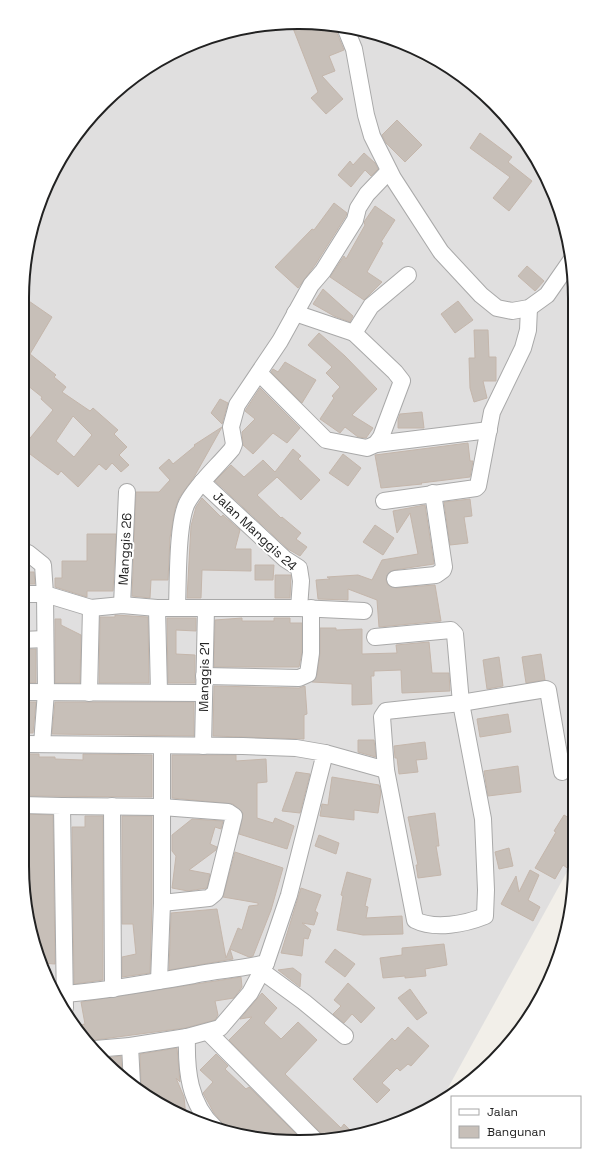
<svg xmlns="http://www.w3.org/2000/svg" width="597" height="1164" font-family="'Space Grotesk',sans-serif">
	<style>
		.residential { fill: #e0dfdf }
		.building { fill: #c7bfb8; stroke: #c4b6ab; fill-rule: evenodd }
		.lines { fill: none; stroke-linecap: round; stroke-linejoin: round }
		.minor-casing { stroke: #a9a9a9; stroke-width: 18 }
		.minor { stroke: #fff; stroke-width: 16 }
		.labels { text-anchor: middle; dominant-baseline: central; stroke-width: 4; stroke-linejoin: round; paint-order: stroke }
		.street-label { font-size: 13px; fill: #222; stroke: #fff }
		.rim { fill: none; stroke: #222; stroke-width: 2 }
	</style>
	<rect width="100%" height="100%" fill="#f2efe9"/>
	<!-- residential -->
	<polygon class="residential" points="316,23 364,30 478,90 518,130 554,192 573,262 574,859 443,1097 421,1114 334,1140 244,1137 192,1121 145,1096 79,1034 37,955 22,865 23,281 31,227 50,176 79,130 116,91 160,59 209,37 262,24"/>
	<!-- building -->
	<g class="building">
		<polygon points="291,23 316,23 334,26 344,50 329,56 335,71 322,76 343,99 326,114 311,98 318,92"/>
		<polygon points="397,120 422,145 405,162 386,143 382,135"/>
		<polygon points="480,133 512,157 508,162 532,181 509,211 493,198 510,177 470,148"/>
		<polygon points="364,153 375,163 378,169 371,176 365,170 351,187 338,175 350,161 353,165"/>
		<polygon points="334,203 347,213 346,216 315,265 298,288 275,267 312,229 314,230"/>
		<polygon points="375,206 395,220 381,242 383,243 367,272 382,282 364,300 330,277 344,256 346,259 365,225 364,222"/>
		<polygon points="527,266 544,281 535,291 518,276"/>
		<polygon points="323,289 353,316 350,322 334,316 313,304"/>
		<path d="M23 297 52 317 30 354 56 375 54 377 66 387 62 392 90 411 93 408 118 430 114 434 127 447 119 455 129 465 121 472 112 463 106 470 99 464 78 487 61 471 58 475 22 448 53 410 41 399 42 397 22 381ZM73 416 92 435 74 457 56 441Z"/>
		<polygon points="458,301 473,320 455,333 441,314"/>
		<polygon points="474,330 488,330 489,357 496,357 496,381 483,381 487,398 474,402 470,388 469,358 475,358"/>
		<polygon points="319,333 345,356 377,389 352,415 373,428 366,438 358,437 345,427 340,433 320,419 334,398 332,396 340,387 326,373 332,367 308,345"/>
		<polygon points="285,362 316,380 302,403 271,372 273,369 278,372"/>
		<polygon points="260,388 300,428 287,443 273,433 253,454 243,445 242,432 255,419 245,411"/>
		<polygon points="220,399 228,403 222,424 211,413"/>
		<polygon points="422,412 424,428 398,428 398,420 400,414"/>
		<polygon points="222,427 194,477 179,498 175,509 170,538 168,580 151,580 150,598 132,596 136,492 159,492 170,480 159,468 169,459 173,464 195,446 194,445"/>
		<polygon points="468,443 470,461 473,461 470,477 421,483 422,484 381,488 375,455"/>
		<polygon points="293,449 301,456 298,459 320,480 301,500 277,477 257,495 281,518 282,517 301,533 296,539 307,547 300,556 288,549 215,481 231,465 244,477 263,460 275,472"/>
		<polygon points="343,454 361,468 348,486 329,473"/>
		<polygon points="202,498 221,517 223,515 240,530 235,549 251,549 251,571 202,570 201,598 187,598 191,526 196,507"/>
		<polygon points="470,499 472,516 464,517 468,543 450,545 444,502"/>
		<polygon points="425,505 434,564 394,570 387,575 386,580 388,585 396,588 435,585 441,621 379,627 377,600 348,589 348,600 318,599 316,580 330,579 327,577 358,575 372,580 382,560 418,554 410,513 397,533 393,511"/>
		<polygon points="375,525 394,538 383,555 363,542"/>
		<polygon points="87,534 116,534 113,591 87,591 87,597 55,587 55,578 62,578 62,561 87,561"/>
		<polygon points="255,565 274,565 273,580 255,580"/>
		<polygon points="22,572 34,572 35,584 22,584"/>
		<polygon points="275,575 291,575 290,598 275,598"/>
		<polygon points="115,615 148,617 149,683 99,683 100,617 115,617"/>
		<polygon points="167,618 196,618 196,631 176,630 176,654 195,655 195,683 168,683"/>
		<polygon points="242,618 242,621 274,621 274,618 290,618 290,623 302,623 302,652 299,667 214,667 215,620"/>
		<polygon points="55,619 61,619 61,625 81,635 80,683 55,683"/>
		<polygon points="320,628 336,628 336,630 362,629 362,654 397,653 396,645 429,642 432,673 449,673 450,691 402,693 401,670 374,671 374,676 371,676 372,704 352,705 352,684 312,682 317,675 320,653"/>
		<polygon points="22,649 36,649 36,683 22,682"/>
		<polygon points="541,654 545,680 526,683 522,657"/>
		<polygon points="499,657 503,686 487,689 483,660"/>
		<polygon points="214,686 299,688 305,686 307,714 304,715 304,739 213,736"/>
		<polygon points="22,702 36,702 33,733 22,733"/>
		<polygon points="55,702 194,702 194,736 52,734"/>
		<polygon points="508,714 511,732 480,737 477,719"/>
		<polygon points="358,740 374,740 376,757 358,752"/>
		<polygon points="425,742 427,759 416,760 418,772 399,774 397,758 395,758 394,746"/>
		<polygon points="25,754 39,754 39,757 55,757 55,759 83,760 83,754 152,755 152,797 22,796 22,784 24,784"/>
		<polygon points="172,755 236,755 236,761 266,759 267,782 257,783 257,818 273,823 275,818 294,826 287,849 239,834 243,813 233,804 172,798"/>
		<polygon points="518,766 521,792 488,796 484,771"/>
		<polygon points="296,772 310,774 300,813 282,811"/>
		<polygon points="332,777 379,785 381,792 378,813 354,810 354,820 320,816 322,804 328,805"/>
		<polygon points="435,813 439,846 436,846 441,875 418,878 416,865 418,865 408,817"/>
		<polygon points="22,814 53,815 55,964 41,963 37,954 22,866"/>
		<polygon points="564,815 574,821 574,862 570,870 563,865 555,879 535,868 556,832 554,831"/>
		<polygon points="85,816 103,816 103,980 74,984 72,827 85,827"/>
		<polygon points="122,816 152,816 152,903 150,973 122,977 122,957 136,954 133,924 122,924"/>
		<polygon points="192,819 223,821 221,829 215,827 210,844 217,847 216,850 189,870 210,874 207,888 188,891 172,888 176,856 172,851 172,835"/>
		<polygon points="319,835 339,843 336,854 315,846"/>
		<polygon points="509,848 513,866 499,869 495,852"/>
		<polygon points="235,852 283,868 271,910 253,956 249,957 230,949 233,959 169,970 171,913 217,909 226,958 238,928 242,930 249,906 258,905 258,903 223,897"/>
		<polygon points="530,870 539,875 528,900 540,907 533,921 501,904 516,876 519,892"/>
		<polygon points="347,872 371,879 365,906 368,907 366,918 402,916 403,934 363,935 337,930 343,896 341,895"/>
		<polygon points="301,888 321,895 315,911 318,913 314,925 302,923 311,930 308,939 304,938 302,956 281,953"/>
		<polygon points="444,944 447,965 425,969 426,976 405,978 405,976 383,978 380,958 402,955 402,948"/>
		<polygon points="335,949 355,964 345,977 325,962"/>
		<polygon points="293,968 301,974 300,987 278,970"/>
		<polygon points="241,977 242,987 234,998 215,1001 218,1015 215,1020 185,1028 87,1041 79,1034 75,1026 85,1024 81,1002"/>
		<polygon points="348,983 375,1008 361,1023 352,1014 344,1023 333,1014 341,1006 334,1000"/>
		<polygon points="410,989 427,1013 417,1020 398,998"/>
		<polygon points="262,993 277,1008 264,1023 281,1039 298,1022 317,1040 285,1074 341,1128 344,1124 354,1134 334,1140 327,1139 229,1040 252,1017 240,1019"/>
		<polygon points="408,1027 429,1046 411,1066 408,1064 400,1071 397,1068 382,1083 390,1090 377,1103 353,1079 392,1038 395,1041"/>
		<polygon points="177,1048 180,1082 176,1078 184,1097 186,1117 145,1096 139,1090 141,1084 140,1054"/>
		<polygon points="216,1054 228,1066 225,1069 246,1089 249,1087 299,1137 298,1138 244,1137 224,1130 226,1128 214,1113 203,1093 213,1082 200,1070"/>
		<polygon points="121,1056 122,1074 105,1058"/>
	</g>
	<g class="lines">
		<!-- minor casing -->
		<g class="minor-casing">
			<g id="minor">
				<polyline points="345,27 354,49 366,115 372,136 393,178 441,252 481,295 497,308 512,311 529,308 547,295 572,259"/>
				<polyline points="295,313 354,333 395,372 402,381 381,437 376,444"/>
				<polyline points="354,333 371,306 408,275"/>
				<polyline points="259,373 326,440 367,448 376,444 489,430"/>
				<polyline points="202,482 285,559 299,568 301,581 299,608"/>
				<polyline points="384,501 476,488 478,486 492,412 523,348 528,330 529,308"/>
				<polyline points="22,551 28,553 43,565 45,594 91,608 122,605 157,608 299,608 364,611"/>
				<polyline points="395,579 436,575 443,570 444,567 433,493"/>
				<polyline points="22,594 45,594 46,692 42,744"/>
				<polyline points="122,605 127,492"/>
				<path d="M177 607C178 583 177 523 187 503 198 483 217 467 232 449L234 444 231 427 237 405 280 341 311 285 323 271 355 220 358 208 367 194 389 171"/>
				<polyline points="157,608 159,692"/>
				<path d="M375 637 451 630 455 634 461 703 483 819 486 890 485 916C465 924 435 930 415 920L386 770"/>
				<polyline points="22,640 45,639"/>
				<polyline points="204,676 299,678 308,674 311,653 311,608"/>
				<polyline points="22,692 203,693"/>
				<polyline points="89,693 91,608"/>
				<path d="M22 744 243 746 296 748 325 753 289 895 266 963C242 969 218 970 194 975 151 982 108 991 64 994"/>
				<polyline points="203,746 206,608"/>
				<polyline points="325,753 386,770 382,717 386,711 461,703 546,689 548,690 562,772"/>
				<polyline points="22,805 62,806 65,1008"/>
				<polyline points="62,806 162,807 228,812 234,816 215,893 209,898 162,903"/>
				<polyline points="112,806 113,989"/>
				<polyline points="263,972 304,1002 345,1036"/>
				<polyline points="159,981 162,903 162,746"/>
				<polyline points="208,1032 314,1139"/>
				<polyline points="130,1046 132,1084"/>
				<polyline points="95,1049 130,1046 187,1037"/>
				<path d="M215 1128C189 1104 186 1070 187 1037L220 1028 250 993 266 963"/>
			</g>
		</g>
		<!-- minor -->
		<use href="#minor" class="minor"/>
	</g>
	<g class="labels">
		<!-- street labels -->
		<g class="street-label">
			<text transform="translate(255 531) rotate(43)">Jalan Manggis 24</text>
			<text transform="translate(125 549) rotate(-87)">Manggis 26</text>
			<text transform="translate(204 677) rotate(-89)">Manggis 21</text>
		</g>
	</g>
	<!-- crop -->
	<path d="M0 0H597V1164H0ZM298 29H299A269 269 0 0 1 568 298V866A269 269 0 0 1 299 1135H298A269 269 0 0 1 29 866V298A269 269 0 0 1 298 29Z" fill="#fff" fill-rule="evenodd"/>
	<path class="rim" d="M298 29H299A269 269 0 0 1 568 298V866A269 269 0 0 1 299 1135H298A269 269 0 0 1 29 866V298A269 269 0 0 1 298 29Z"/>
	<!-- legend -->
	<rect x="451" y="1096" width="130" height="52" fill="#ffffff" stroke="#a7a7a7"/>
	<rect x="459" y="1109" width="20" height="6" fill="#ffffff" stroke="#a7a7a7"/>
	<text x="487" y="1116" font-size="12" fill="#222222">Jalan</text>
	<rect x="459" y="1126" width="20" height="12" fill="#c7bfb8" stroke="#a7a7a7"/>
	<text x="487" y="1136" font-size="12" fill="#222222">Bangunan</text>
</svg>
